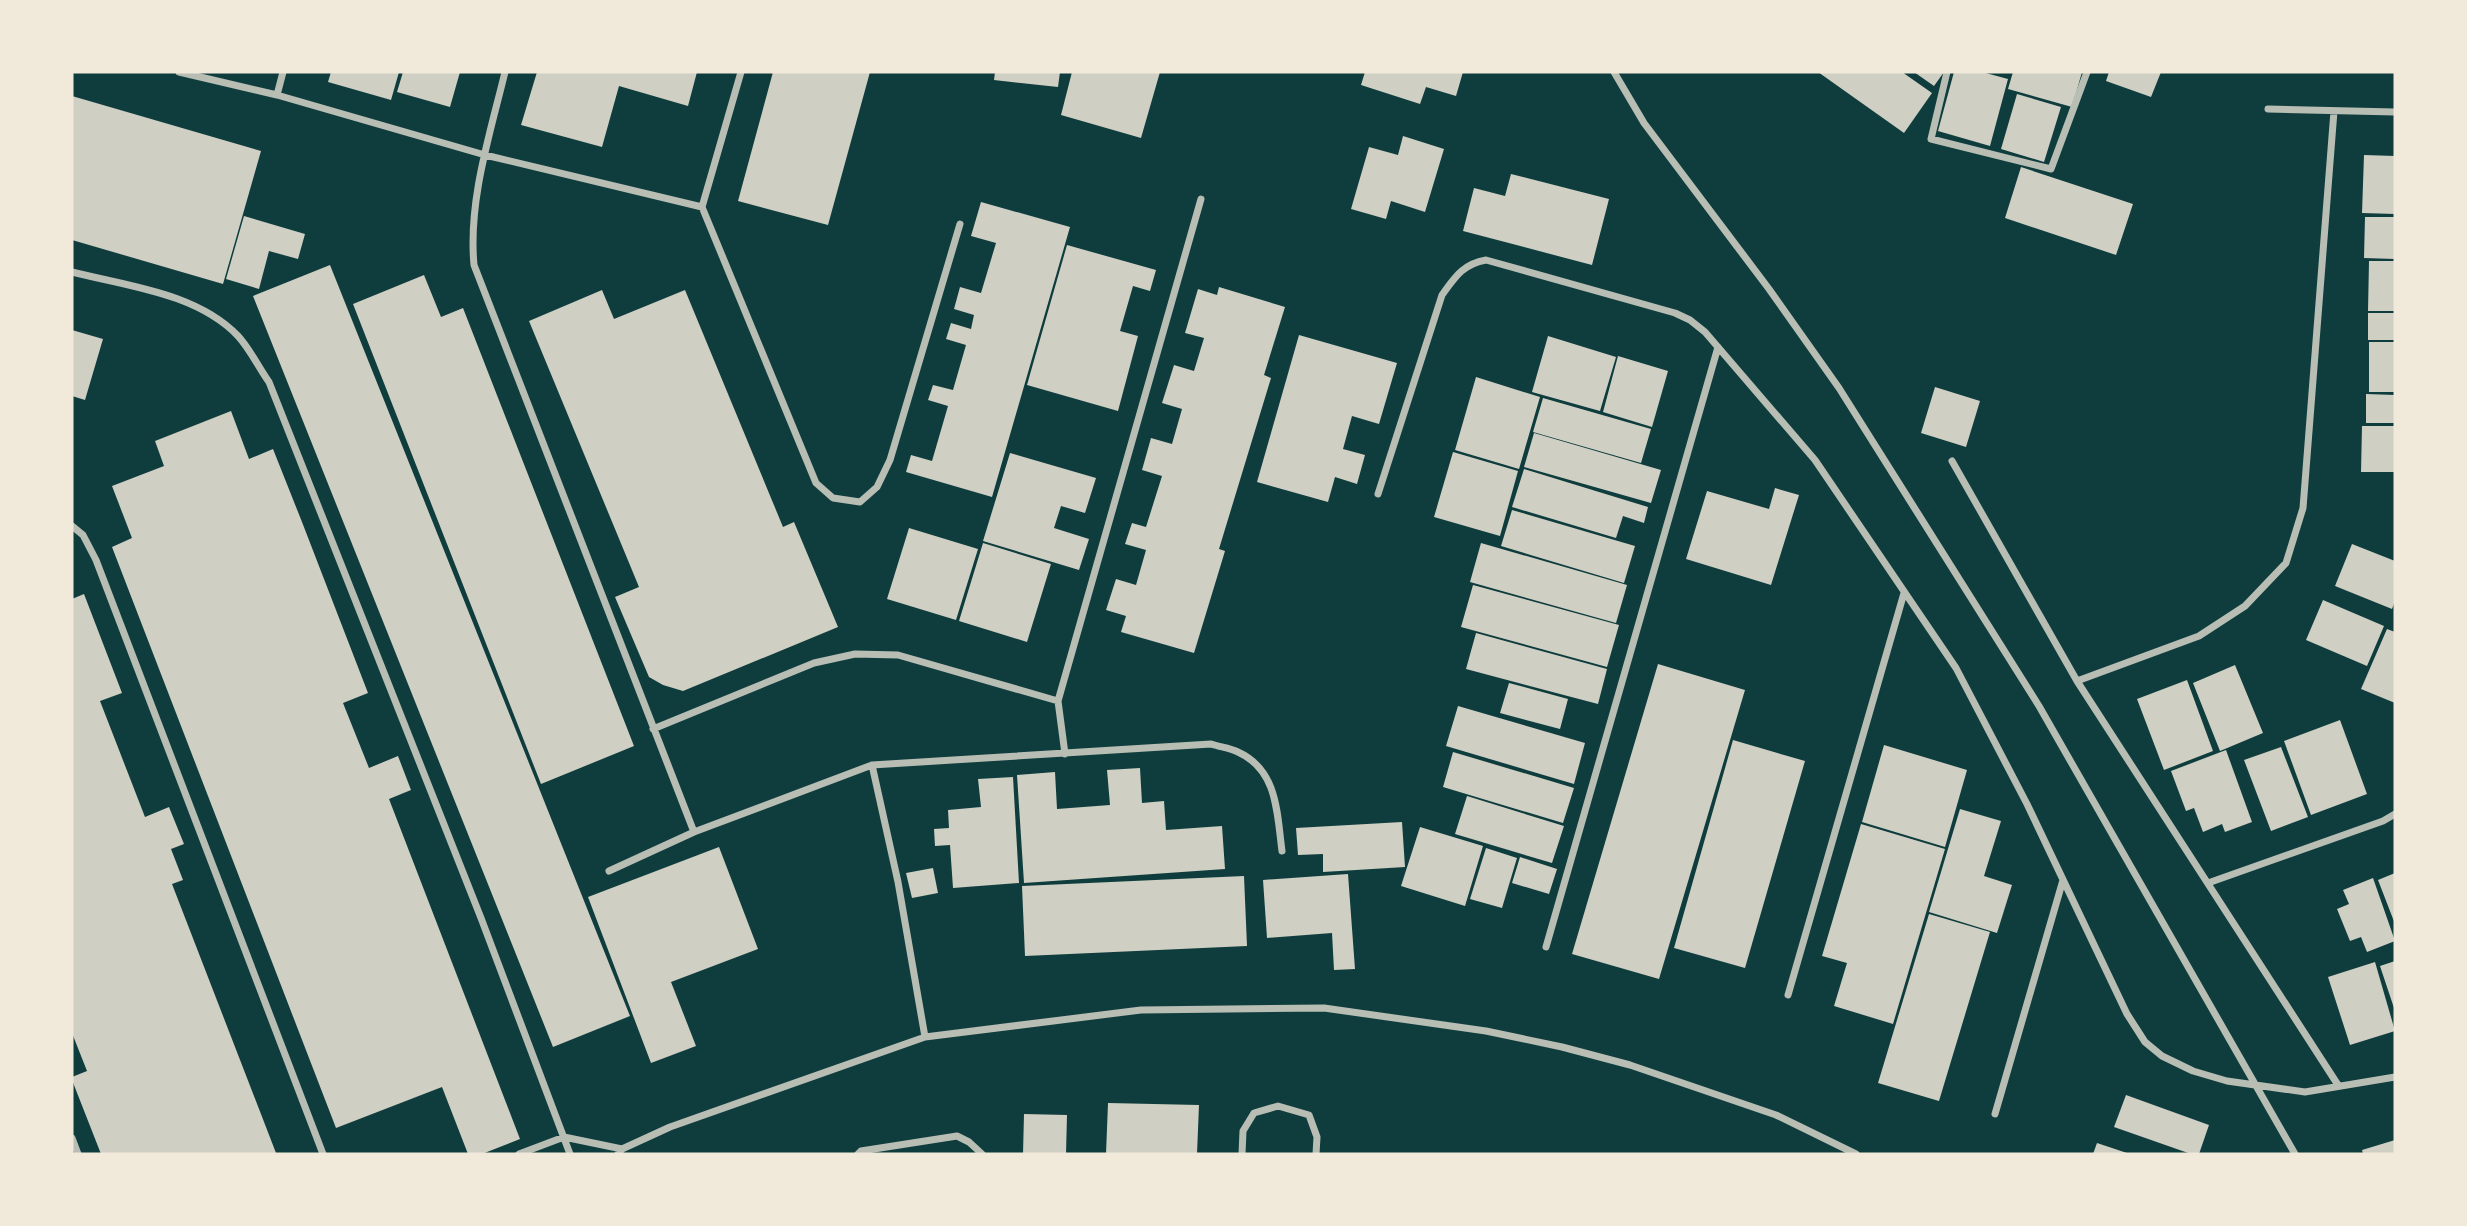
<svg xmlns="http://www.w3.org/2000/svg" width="2467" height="1226" font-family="Helvetica,sans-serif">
<rect width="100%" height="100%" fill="#0f3d3e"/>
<path fill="#cfcfc3" d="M331,72H399L391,100L328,82Z
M403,72H460L450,107L397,92Z
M537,72H697L688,106L619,86L602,147L521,125Z
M773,72H870L828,225L738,201Z
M995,72H1060L1058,87L994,80Z
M1072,72H1160L1141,138L1061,115Z
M1365,72H1463L1456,96L1426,87L1420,104L1361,85Z
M1818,72H1902L1932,93L1904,133Z
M1914,72H1944L1934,86Z
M1954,72H1982L2008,79L1990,146L1938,131Z
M2013,72H2082L2072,107L2008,89Z
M2109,72H2161L2151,97L2106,81Z
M2017,94L2061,107L2044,162L2001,149Z
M72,96L261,151L223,284L72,240Z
M1403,136L1444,149L1425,212L1391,201L1386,219L1351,209L1369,147L1398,155Z
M2364,155L2395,156V214L2362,213Z
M2021,167L2133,204L2116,255L2005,218Z
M1511,174L1609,199L1592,265L1463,231L1474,188L1505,196Z
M981,202L1070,227L992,497L906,472L911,455L932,461L948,406L928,400L933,385L953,390L966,345L946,339L951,323L971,329L974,315L954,309L960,287L981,293L996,243L971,236Z
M244,216L305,234L298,259L269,251L259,289L226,279Z
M2365,217H2395V259L2364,258Z
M1067,245L1156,270L1150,291L1133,286L1120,331L1138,336L1118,411L1027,385Z
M2369,261H2395V311H2368Z
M330,265L630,1016L553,1047L253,296Z
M424,275L441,317L463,308L634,746L541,784L353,304Z
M1219,287L1285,307L1264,375L1271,378L1219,549L1225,551L1194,653L1121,632L1126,616L1106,610L1116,579L1136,585L1146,550L1125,544L1132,523L1146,527L1162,476L1142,470L1151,438L1172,444L1182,409L1162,403L1174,365L1194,371L1204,338L1185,333L1198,289L1217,295Z
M602,290L614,319L685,290L783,527L794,522L838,627L683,691L663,685L649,677L615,597L639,587L529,321Z
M2368,313H2395V340H2368Z
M72,330L103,339L85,400L72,396Z
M1299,335L1397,363L1379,424L1352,416L1343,449L1365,455L1357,484L1335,477L1328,502L1257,482Z
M1548,336L1616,357L1600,411L1532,392Z
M2369,342H2395V392H2369Z
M1618,356L1668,371L1652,427L1603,412Z
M1476,377L1540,397L1519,469L1455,450Z
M1935,387L1980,401L1966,447L1921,433Z
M2366,394L2395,395V423H2366Z
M1543,398L1651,429L1641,463L1533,432Z
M231,411L249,459L273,449L302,522L368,693L343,703L369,768L398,756L411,790L389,799L520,1139L482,1154H468L442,1087L336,1128L112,547L132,538L112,486L164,466L155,441Z
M2362,426H2395V472H2361Z
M1534,433L1661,470L1651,503L1524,467Z
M1453,452L1518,471L1500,536L1434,517Z
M1010,453L1096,478L1085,513L1061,506L1054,528L1089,539L1079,570L983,541Z
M1524,469L1648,507L1644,523L1623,516L1616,538L1512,507Z
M1775,488L1799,495L1771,585L1686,559L1707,491L1769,509Z
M1512,510L1635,546L1624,583L1501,546Z
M909,528L978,549L956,620L887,599Z
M983,543L1051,564L1027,642L959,621Z
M1481,543L1627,585L1616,623L1470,582Z
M2352,544L2395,561V601L2392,609L2335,586Z
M1473,585L1619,625L1607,667L1461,627Z
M84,594L122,693L100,701L145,817L169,807L184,844L171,849L183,880L172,884L276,1153L273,1154H101L72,1080V1077L87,1071L72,1033V599Z
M2323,600L2384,626L2367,666L2306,640Z
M2387,629L2395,632V703L2361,689Z
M1476,633L1607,669L1598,704L1466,669Z
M1658,664L1745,690L1659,979L1572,954Z
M2235,665L2263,733L2220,751L2193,683Z
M2187,680L2213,751L2164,770L2137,699Z
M1509,683L1568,699L1560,729L1500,713Z
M1458,706L1585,743L1574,784L1446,746Z
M2340,720L2367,794L2311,815L2284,741Z
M1733,740L1805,761L1745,968L1674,948Z
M1884,745L1967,770L1945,847L1862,822Z
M2281,747L2308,817L2271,831L2244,760Z
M2226,750L2252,822L2225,832L2222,824L2203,832L2194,808L2186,811L2171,771Z
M1453,752L1574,788L1563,823L1443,787Z
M1140,768L1142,803L1164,801L1166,830L1222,826L1225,869L1024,883L1017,775L1055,772L1057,809L1110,805L1107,770Z
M1013,777L1019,883L953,888L950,845L935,846L934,829L949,828L948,810L981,807L978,779Z
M1467,796L1564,826L1552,863L1455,834Z
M1960,809L2001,821L1984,876L2012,885L1997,933L1929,912Z
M1402,822L1405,867L1323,872V854L1298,855L1296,828Z
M1861,824L1945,849L1893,1024L1834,1006L1847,963L1822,956Z
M1420,827L1483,846L1465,906L1401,886Z
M719,847L758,949L671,982L696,1046L651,1063L588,897Z
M1486,848L1517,858L1502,908L1470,899Z
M1520,857L1557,869L1549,894L1512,883Z
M933,868L938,893L912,898L906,873Z
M2395,873V924L2378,880Z
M1348,874L1355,969L1334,970L1332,933L1267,938L1263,880Z
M1244,876L1247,946L1025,956L1022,886Z
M2373,878L2395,941L2367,952L2361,937L2350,941L2337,909L2349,904L2343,890Z
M1929,914L1990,932L1939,1101L1878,1083Z
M2395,961V1011L2380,966Z
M2375,962L2395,1031L2350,1045L2328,977Z
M2126,1095L2209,1125L2199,1154H2191L2114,1127Z
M1108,1103L1199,1105L1197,1154H1106Z
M1024,1114L1067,1115L1066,1154H1023Z
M2395,1140V1154H2363L2362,1150Z
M2097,1143L2130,1154H2093Z"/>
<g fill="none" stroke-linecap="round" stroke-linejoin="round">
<path stroke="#b8beb3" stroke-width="7" d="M179,72L277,95L485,155L702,207
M505,72C490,134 468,201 474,265L694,832
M741,72L702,207L816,483L833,498L860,502L877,487L890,460L960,224
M1614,72L1644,123L1769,289L1839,388L2039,706L2295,1154
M1947,72L1931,139L2051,169L2087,72
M277,95L283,72
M2268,109L2395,112
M72,272C127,286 197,293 238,336C250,349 259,368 269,382L481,918L570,1154
M1952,461L2077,681L2338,1085
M1378,494L1442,295C1455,277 1463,264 1486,260L1675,313L1690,320L1705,332L1815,460L1956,668L2027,804L2127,1014L2145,1042L2162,1056L2193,1071L2227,1081L2305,1092L2395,1077
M72,526L83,535L96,560L323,1154
M2077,681L2199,636L2245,606L2286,563L2303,508L2334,111
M653,729L814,663L855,654L898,655L1058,701
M1065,754L1058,701L1201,199
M872,765L898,882L925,1037
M609,871L694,832L872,765L1211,744C1220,747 1230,748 1238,752C1278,770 1277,814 1282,851
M2208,883L2383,821L2395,814
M1546,947L1718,347
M1788,995L1904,593
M1995,1114L2063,880
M72,1138L78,1154
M519,1154L564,1137L622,1149
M618,1154L622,1149L670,1127L925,1037L1141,1010L1324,1008L1486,1031L1562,1047L1630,1065L1776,1115L1856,1154
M858,1154L861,1151L957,1136L969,1142L982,1154
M1242,1154L1243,1131L1254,1113L1278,1106L1309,1115L1317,1137L1316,1154"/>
</g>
<rect width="2467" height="1226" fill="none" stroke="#f1e9da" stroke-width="147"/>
</svg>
